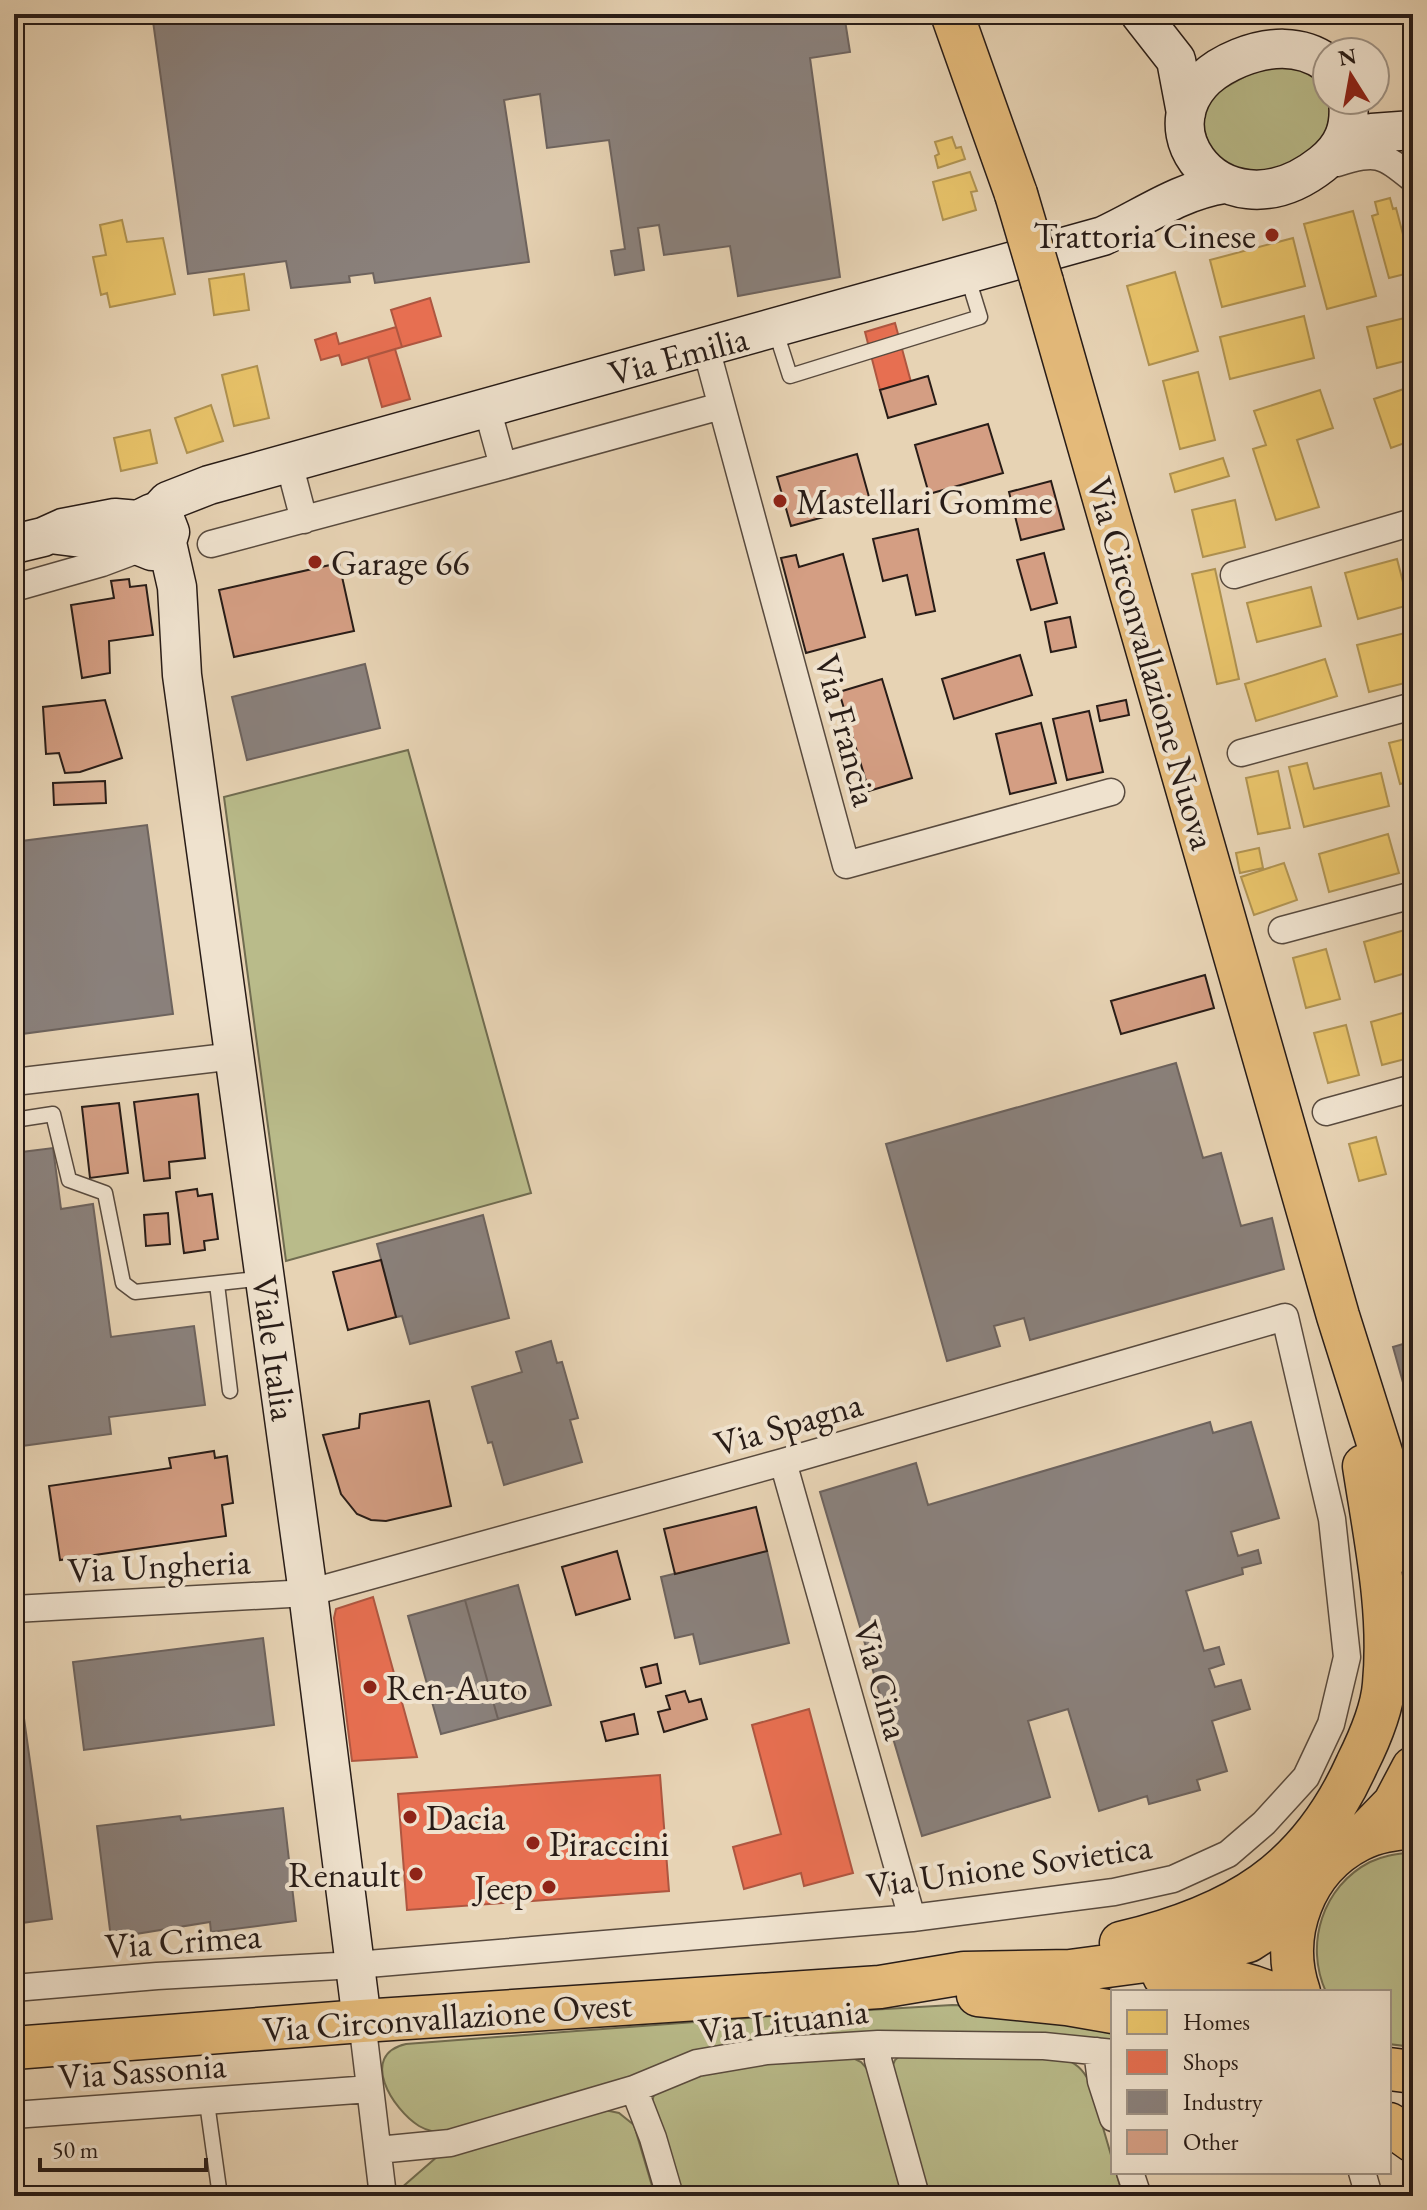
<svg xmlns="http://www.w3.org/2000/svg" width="1427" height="2210" font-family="'EB Garamond',serif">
<rect width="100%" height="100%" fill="#e7d3b4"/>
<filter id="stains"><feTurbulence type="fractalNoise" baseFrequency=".0025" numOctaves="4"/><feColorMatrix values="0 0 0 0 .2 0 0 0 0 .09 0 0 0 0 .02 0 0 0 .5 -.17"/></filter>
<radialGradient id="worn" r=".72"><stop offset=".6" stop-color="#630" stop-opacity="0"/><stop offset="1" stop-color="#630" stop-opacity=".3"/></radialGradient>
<path fill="#b9bb8a" stroke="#706c50" stroke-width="2" d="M1267,64L1317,72L1327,83V100H1335L1321,147L1264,176L1215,163L1199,115L1205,99Z
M408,750L531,1193L286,1261L224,797Z
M1413,1852V2047L1389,2044V1992H1326C1304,1944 1323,1886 1370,1862C1384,1855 1398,1854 1413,1852Z
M952,2005L1026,2006L1113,2015V2043L973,2032L622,2082L450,2133C439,2133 429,2132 419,2126C393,2110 358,2055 406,2044L786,2015Z
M902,2054L1061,2057C1076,2063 1083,2069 1090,2083L1113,2162V2172H1116L1123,2196H925L892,2067L895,2060Z
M849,2056L861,2062L870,2072L904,2196H677L652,2101L656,2089L731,2065Z
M600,2109L619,2113L634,2125L655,2196H392L438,2156Z"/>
<path fill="#e9c46a" stroke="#af9251" stroke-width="2" d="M952,137L956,148L961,147L965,159L938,168L935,156L939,154L935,142Z
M970,172L977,191L971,192L976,210L943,220L933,182Z
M1390,198L1393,209L1396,208L1413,272L1389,278L1372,216L1378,214L1375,202Z
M1353,211L1376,296L1327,309L1304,224Z
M122,220L127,242L163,238L175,294L110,307L107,293L101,295L93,257L106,255L100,225Z
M1293,238L1305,286L1222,307L1210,260Z
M1175,272L1198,351L1149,365L1127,286Z
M244,274L249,310L214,315L209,279Z
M1304,316L1314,358L1230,379L1220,337Z
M1413,316V359L1377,368L1367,327Z
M257,366L269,418L234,426L222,375Z
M1198,372L1215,440L1180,449L1163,381Z
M1413,386V440L1391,448L1374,399Z
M1320,390L1333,428L1297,440L1319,507L1276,520L1253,449L1266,445L1254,411Z
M211,405L223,441L187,453L175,418Z
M150,430L157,463L121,471L114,438Z
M1223,458L1229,476L1175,492L1170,474Z
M1235,500L1245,547L1203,557L1192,510Z
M1397,559L1409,605L1358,619L1345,573Z
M1215,569L1239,679L1217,684L1192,574Z
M1311,587L1321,626L1257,642L1247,603Z
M1413,631V681L1369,692L1357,645Z
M1325,659L1337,696L1256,721L1245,684Z
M1413,737V781L1400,784L1389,743Z
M1307,763L1314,789L1381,773L1389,806L1304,827L1289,767Z
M1278,771L1290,828L1258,834L1246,778Z
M1388,834L1399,873L1329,892L1319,854Z
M1259,848L1263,868L1240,873L1236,853Z
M1284,863L1297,900L1254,915L1241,877Z
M1408,929L1413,948V971L1375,982L1364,942Z
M1326,949L1340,999L1306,1008L1293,958Z
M1413,1010V1057L1382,1065L1371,1022Z
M1346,1025L1359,1075L1328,1083L1314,1033Z
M1376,1137L1386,1174L1359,1181L1349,1144Z"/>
<path fill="#e76f51" stroke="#ae5640" stroke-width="2" d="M430,298L441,336L402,347L391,310Z
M895,323L911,382L880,390L865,332Z
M396,327L402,347L342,365L339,355L321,360L315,340L336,333L339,344Z
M395,349L410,399L382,407L368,357Z
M373,1597L417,1757L352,1761L334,1618L336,1609Z
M809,1709L853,1873L804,1886L801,1873L744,1889L733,1847L781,1834L752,1725Z
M660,1775L669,1891L407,1910L398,1794Z"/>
<path fill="#8a817c" stroke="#6d635e" stroke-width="2" d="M152,14H844L850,52L810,58L840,277L738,296L730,246L664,255L659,225L638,228L644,270L615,275L611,251L625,249L609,140L547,148L540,94L504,100L529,262L375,283L373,273L349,276L350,282L291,288L286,261L188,274Z
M14,171L23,244L14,245Z
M365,664L380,728L247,760L232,697Z
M14,702L24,796L14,797Z
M147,825L173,1014L14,1035V842Z
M1176,1063L1203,1158L1221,1153L1241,1226L1272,1218L1284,1269L1030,1340L1024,1318L994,1326L1000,1346L947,1361L886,1144Z
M53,1148L61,1209L93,1204L111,1337L194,1326L205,1405L109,1417L111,1434L14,1447V1153Z
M483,1215L509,1318L410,1344L402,1316L396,1317L377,1244Z
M551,1341L557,1363L562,1362L578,1418L570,1420L582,1462L504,1485L492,1442L488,1443L472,1387L522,1372L516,1352Z
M1413,1341V1418L1393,1347Z
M1210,1422L1213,1433L1251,1422L1279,1518L1231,1532L1238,1556L1258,1550L1261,1563L1242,1568L1243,1574L1186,1591L1204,1651L1219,1647L1224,1664L1209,1669L1215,1687L1241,1680L1250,1709L1212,1721L1227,1771L1197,1780L1200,1790L1149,1804L1147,1796L1099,1811L1068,1709L1028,1721L1050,1797L922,1836L820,1492L916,1463L928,1505Z
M767,1551L789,1643L700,1664L693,1634L675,1638L661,1577Z
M518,1585L551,1705L498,1719L465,1600Z
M465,1600L498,1719L441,1734L408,1616Z
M263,1638L274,1725L84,1750L73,1662Z
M15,1654L52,1919L14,1924V1654Z
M283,1808L296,1921L211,1932L210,1922L111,1938L97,1826L180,1816L181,1820Z
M94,2188L95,2196H14V2194Z"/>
<path fill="#d49e83" stroke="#281c17" stroke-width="2" d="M928,376L936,404L888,418L880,390Z
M988,424L1003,473L929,494L915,445Z
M857,454L871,504L791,526L777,477Z
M1051,481L1064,529L1021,540L1009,492Z
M918,529L935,611L916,615L907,575L883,581L873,539Z
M1044,553L1057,603L1031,610L1017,560Z
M843,554L865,637L806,653L781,558L796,555L799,567Z
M339,563L354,631L234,657L219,590Z
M129,579L130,587L146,585L153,635L109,641L110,673L82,678L71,605L114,598L111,581Z
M1070,617L1076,647L1051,652L1045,622Z
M1020,655L1032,695L954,719L942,679Z
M882,679L912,778L869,791L839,692Z
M105,700L122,758L80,772L65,773L59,753L46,754L43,707Z
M1126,700L1129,715L1100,721L1097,706Z
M1089,711L1103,772L1067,780L1053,719Z
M1041,723L1056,783L1010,794L996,734Z
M105,781L106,803L54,805L53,783Z
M1205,975L1214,1008L1121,1034L1111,1001Z
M198,1094L205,1158L169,1162L170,1178L144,1181L134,1102Z
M119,1103L128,1173L90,1178L82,1107Z
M197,1189L198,1196L212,1194L218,1239L204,1241L205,1250L184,1253L176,1192Z
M168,1213L170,1244L146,1246L144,1215Z
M381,1260L396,1317L348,1330L333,1272Z
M429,1401L451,1506L386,1521L371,1520L357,1514L341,1494L323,1435L359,1428L360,1414Z
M214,1451L215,1458L227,1456L233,1503L222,1505L226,1536L60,1560L49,1486L171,1468L169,1458Z
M756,1507L767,1551L675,1574L664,1529Z
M617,1551L630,1599L576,1615L562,1567Z
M657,1664L661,1683L646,1687L641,1668Z
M685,1691L689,1702L701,1699L707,1719L664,1732L658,1712L670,1709L666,1696Z
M634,1714L638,1734L606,1741L601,1722Z"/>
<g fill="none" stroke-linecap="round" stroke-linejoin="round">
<defs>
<path id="lane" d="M775,329L790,376L980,317L967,275
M14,1120L53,1114L69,1180L105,1193L123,1283L135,1292L265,1278
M217,1284L230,1391
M207,2103L220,2196"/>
<path id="street" d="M1337,163C1377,151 1381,153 1413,179
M706,348L846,865L1111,792
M289,463L304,520
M503,466L721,406
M211,544L503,466L487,408
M1234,575L1413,522
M14,588L102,563L142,548
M1241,753L1413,706
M1282,930L1413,895
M14,1082L235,1056
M1326,1112L1413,1088
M783,1462L912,1918
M14,1609L308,1593L783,1462L1285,1317L1332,1519L1347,1657L1331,1724L1306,1777L1264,1823L1228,1854L1173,1879L1114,1892L912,1918L356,1965L157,1976L14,1988
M362,2021L383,2196
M878,2044V2060L916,2196
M1097,2051L1101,2081L1113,2118
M634,2089L653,2138L670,2196
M14,2115L370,2089
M378,2150L450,2143L634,2089L697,2063L767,2051L878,2044L1044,2046L1113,2053
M1130,2172L1138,2196
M1362,2172L1369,2196"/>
<path id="secondary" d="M1140,14L1176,60L1186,113
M1327,63C1301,44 1269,46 1239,58C1121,106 1217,247 1322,164C1344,147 1351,127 1348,100
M1331,157L1372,133L1413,130
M156,514L168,501L209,485L1103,236C1144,217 1179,191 1224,184
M167,543L177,587L182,675L308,1593L362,2021
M14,544L43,537L63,528L115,518L138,520L152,513L165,519L170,532L166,545L152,551L137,545L50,534"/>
<path id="primary" d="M952,14L1016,194
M1042,282L1338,1316L1413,1554
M1359,1840L1394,1804L1413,1768
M1121,1943C1234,1916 1308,1873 1357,1764C1369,1740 1382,1711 1384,1684C1391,1611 1375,1538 1364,1466
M1164,1976C1200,1977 1234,1978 1267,1992
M1299,1992C1279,1934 1304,1868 1359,1840C1376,1831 1394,1829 1413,1827
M978,1995L1067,2004L1113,2012
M14,2048L362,2021L880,1987L964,1973L1070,1971L1198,1954L1248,1941L1285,1917L1300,1903
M1389,2069L1413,2072
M1389,2124L1413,2141"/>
</defs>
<use href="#lane" stroke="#584a3e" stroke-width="17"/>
<use href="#street" stroke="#584a3e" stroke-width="29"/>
<use href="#secondary" stroke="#281c17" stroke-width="41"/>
<use href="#primary" stroke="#281c17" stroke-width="45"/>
<use href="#lane" stroke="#efe2ce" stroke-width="14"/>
<use href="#street" stroke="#efe2ce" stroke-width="26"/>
<use href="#secondary" stroke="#efe2ce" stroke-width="38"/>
<use href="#primary" stroke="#e4ba7a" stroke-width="42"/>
<defs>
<path id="primary-bridge" d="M1016,194L1042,282"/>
</defs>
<use href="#primary-bridge" stroke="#281c17" stroke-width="45" stroke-linecap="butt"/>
<use href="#primary-bridge" stroke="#e4ba7a" stroke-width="42"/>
</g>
<g fill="#8f2418" stroke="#efe2ce" stroke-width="3">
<circle cx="1272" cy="235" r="8"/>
<circle cx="780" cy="501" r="8"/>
<circle cx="315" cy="562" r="8"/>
<circle cx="370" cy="1687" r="8"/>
<circle cx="410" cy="1817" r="8"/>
<circle cx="533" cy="1843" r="8"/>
<circle cx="416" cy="1874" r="8"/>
<circle cx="549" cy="1887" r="8"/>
</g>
<g text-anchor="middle" stroke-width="8" stroke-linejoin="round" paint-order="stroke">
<g font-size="36" fill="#281c17" stroke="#efe2ce" text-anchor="start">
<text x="1256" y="248" text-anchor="end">Trattoria Cinese</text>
<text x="796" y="514">Mastellari Gomme</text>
<text x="331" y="575">Garage 66</text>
<text x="386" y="1700">Ren-Auto</text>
<text x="426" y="1830">Dacia</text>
<text x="549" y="1856">Piraccini</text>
<text x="400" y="1887" text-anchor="end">Renault</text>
<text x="533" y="1900" text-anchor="end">Jeep</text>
</g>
<g font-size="36" fill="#281c17" stroke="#efe2ce">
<text transform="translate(678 355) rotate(-15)" y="13">Via Emilia</text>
<text transform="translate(1152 663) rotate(74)" y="13">Via Circonvallazione Nuova</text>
<text transform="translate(847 730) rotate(75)" y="13">Via Francia</text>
<text transform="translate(275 1348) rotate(82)" y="13">Viale Italia</text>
<text transform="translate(788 1423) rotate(-16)" y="13">Via Spagna</text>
<text transform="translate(159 1565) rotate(-3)" y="13">Via Ungheria</text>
<text transform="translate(882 1680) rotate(74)" y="13">Via Cina</text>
<text transform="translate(1009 1865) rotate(-8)" y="13">Via Unione Sovietica</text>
<text transform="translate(183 1940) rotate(-4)" y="13">Via Crimea</text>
<text transform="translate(447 2016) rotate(-4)" y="13">Via Circonvallazione Ovest</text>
<text transform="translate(783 2020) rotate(-7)" y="13">Via Lituania</text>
<text transform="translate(142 2070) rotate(-4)" y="13">Via Sassonia</text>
</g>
</g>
<rect width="1427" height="2210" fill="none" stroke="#e7d3b4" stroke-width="48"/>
<rect x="16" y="16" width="1395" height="2178" fill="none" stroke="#281c17" stroke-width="4"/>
<rect x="24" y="24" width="1379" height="2162" fill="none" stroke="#281c17" stroke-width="2"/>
<rect x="1111" y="1990" width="280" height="184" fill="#efe2ce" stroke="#9f9385" stroke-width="2"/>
<rect x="1127" y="2010" width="40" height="24" fill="#e9c46a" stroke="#9f9385" stroke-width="2"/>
<text x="1183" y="2030" font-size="24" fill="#281c17">Homes</text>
<rect x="1127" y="2050" width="40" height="24" fill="#e76f51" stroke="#9f9385" stroke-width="2"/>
<text x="1183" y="2070" font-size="24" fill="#281c17">Shops</text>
<rect x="1127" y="2090" width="40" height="24" fill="#8a817c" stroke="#9f9385" stroke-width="2"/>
<text x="1183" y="2110" font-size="24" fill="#281c17">Industry</text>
<rect x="1127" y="2130" width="40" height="24" fill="#d49e83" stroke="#9f9385" stroke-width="2"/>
<text x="1183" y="2150" font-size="24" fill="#281c17">Other</text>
<g transform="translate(1351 76) rotate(349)"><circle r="38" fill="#efe2ce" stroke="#9f9385" stroke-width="2"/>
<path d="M0-6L14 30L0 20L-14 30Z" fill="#8f2418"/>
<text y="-12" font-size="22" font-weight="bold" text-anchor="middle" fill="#281c17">N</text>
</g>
<path d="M40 2158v12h166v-12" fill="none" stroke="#281c17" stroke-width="4"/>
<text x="52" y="2158" font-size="24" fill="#281c17" stroke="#efe2ce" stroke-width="6" paint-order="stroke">50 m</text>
<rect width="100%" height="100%" filter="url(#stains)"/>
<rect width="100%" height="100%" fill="url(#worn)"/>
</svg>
